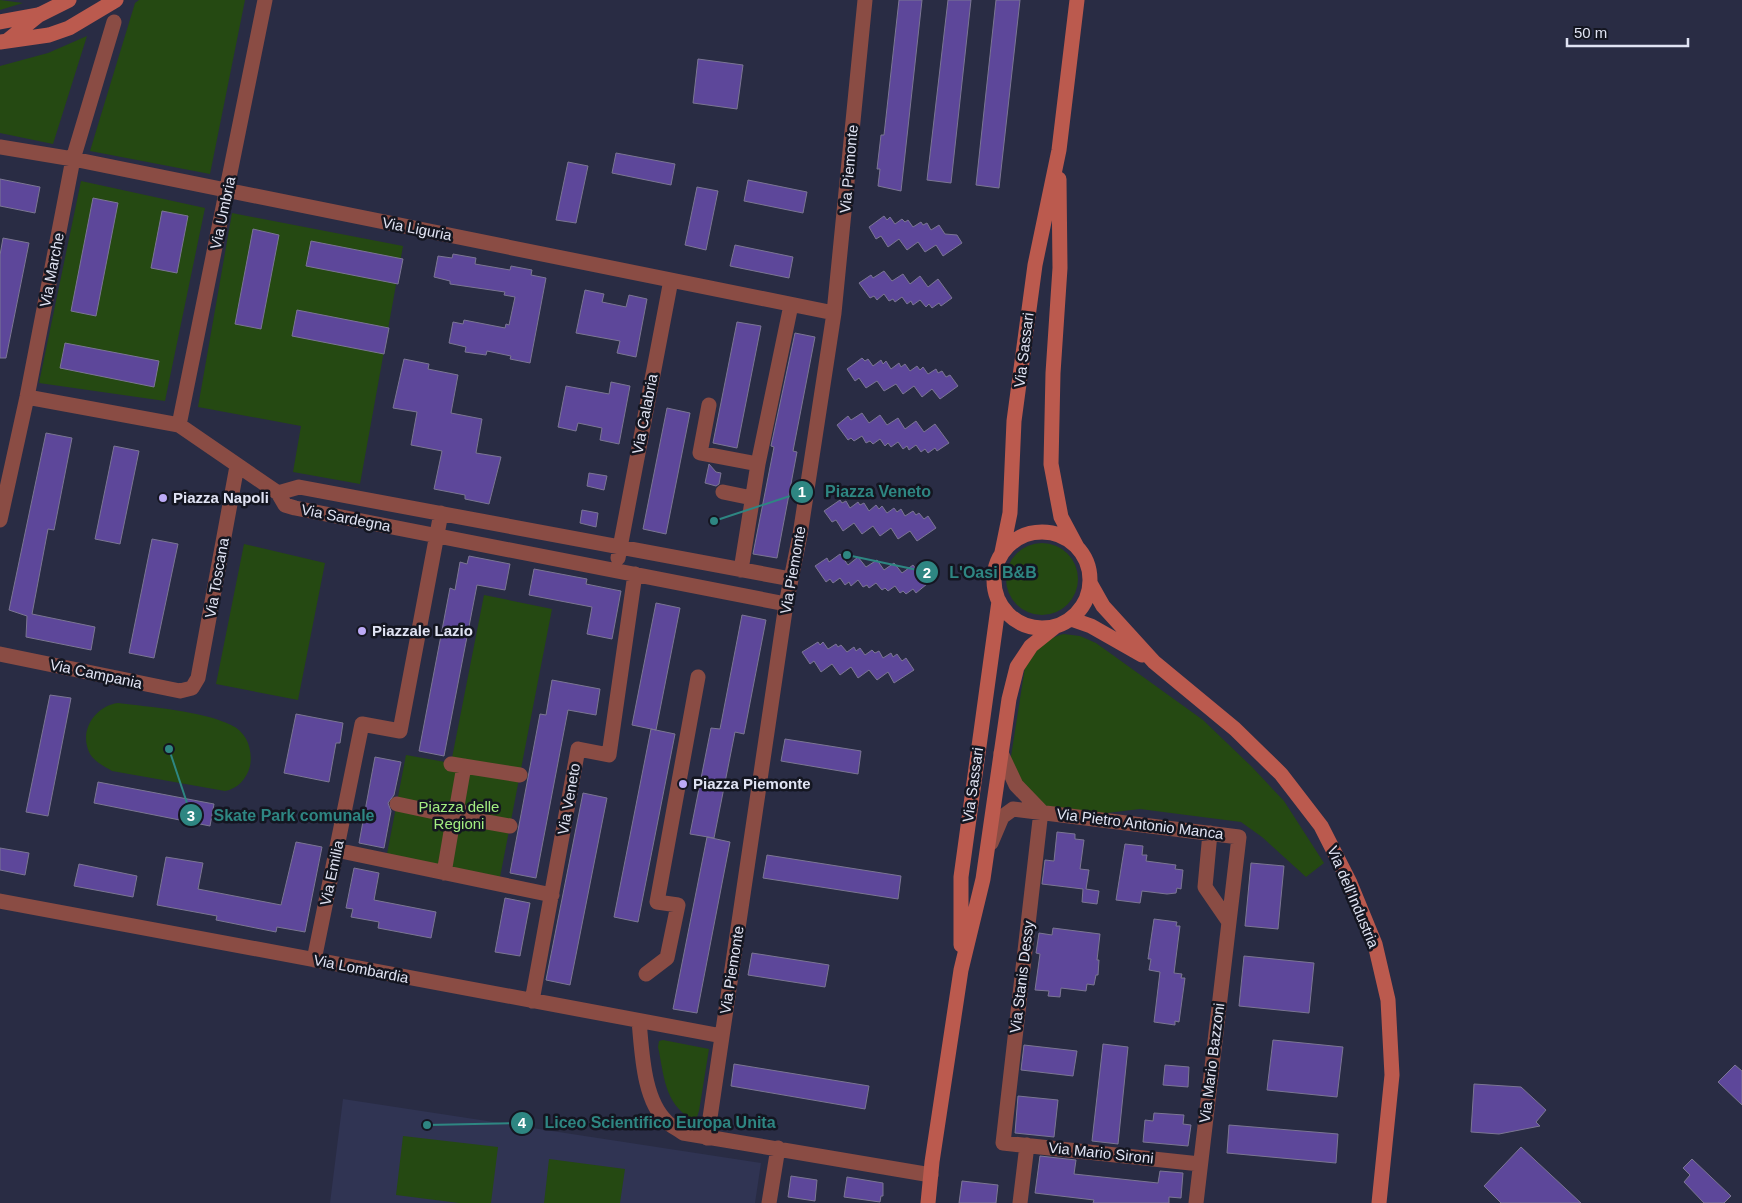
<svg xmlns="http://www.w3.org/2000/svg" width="1742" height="1203" font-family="Helvetica,sans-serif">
<rect width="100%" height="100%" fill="#292c44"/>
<path fill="#303453" d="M343,1099L761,1163L755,1203H330Z"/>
<path fill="#254912" d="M0,0L23,3L0,10Z
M139,0H245L210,174L90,151L135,3Z
M87,36L53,144L0,133V66L48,53Z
M81,181L205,208L165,401L39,383Z
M232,213L403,246L360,484L293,472L301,426L198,407Z
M1006 579a36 36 0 1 1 72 0a36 36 0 1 1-72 0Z
M244,544L325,563L298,700L216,684Z
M484,595L552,609L500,877L387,854L406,755L451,763Z
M1064,634L1080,636L1096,643L1203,720L1252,767L1284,801L1324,863L1306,877L1262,837L1241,822L1140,809L1082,816L1041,811L1009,769L1025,667C1035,651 1045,638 1064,634Z
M118,703C149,707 203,711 231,725C247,732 253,750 250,766C247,779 237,789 225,791L112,771C104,766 95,762 90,754C78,731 95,706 118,703Z
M663,1040L709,1049L699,1111L697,1117L692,1119C664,1104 664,1074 658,1047L659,1041Z
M403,1136L498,1147L491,1203H459L396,1195Z
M549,1159L625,1169L620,1203H544Z"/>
<path fill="#5d479a" stroke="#7b7693" d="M899,0H922L901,191L878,186L880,169H877L881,135H884Z
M948,0H971L951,183L927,180Z
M996,0H1020L999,188L976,185Z
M698,59L743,65L737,109L693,103Z
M616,153L675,164L671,185L612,173Z
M568,162L588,166L576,223L556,220Z
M0,179L40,187L35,213L0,206Z
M748,180L807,192L803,213L744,201Z
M697,187L718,191L706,250L685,245Z
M93,198L118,203L96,316L71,311Z
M162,211L188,216L177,273L151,268Z
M884,216L887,220L890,217L895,224L902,219L905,222L908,220L913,227L921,222L923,225L927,223L931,230L939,225L945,234L957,235L962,243L943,256L936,245L925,252L918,242L907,250L899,239L888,247L881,236L876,239L869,227Z
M253,229L279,235L261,329L235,324Z
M3,238L29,243L6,358H0V255Z
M311,241L403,259L398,284L306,266Z
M735,245L793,257L789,278L730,266Z
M453,254L476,258L475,264L510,270L511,266L532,270L531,275L546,278L530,363L510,359L511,356L487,351L486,355L465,352L466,347L449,343L453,322L463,324L464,320L505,328L506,324L509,325L515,297L504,295L505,292L450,284V281L434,277L438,256L452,258Z
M884,271L892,281L903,274L910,284L920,276L928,287L938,279L952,298L941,306L939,303L932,308L929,304L926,307L920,300L913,305L911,301L907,304L902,297L895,302L893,299L889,301L884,294L877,300L874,296L870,298L859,283L871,275L873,278Z
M585,290L604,294L602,302L626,307L629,295L647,299L636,357L617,353L620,341L576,333Z
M297,310L389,328L384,354L292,336Z
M737,322L761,326L737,448L713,443Z
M795,333L815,337L793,451L797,452L777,558L753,554L774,447L771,446Z
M65,343L159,361L154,387L60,368Z
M862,358L865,361L868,359L873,366L881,360L883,364L886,361L891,369L899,363L901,367L905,364L910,371L917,366L920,370L923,367L928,374L936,369L938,373L942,371L946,377L950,375L958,386L940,399L932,389L922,397L914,386L903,394L896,384L884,391L877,381L866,388L859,378L855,381L847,369Z
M404,359L429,364L428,369L458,375L451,413L482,419L476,453L501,457L489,504L465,499V495L434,489L442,451L411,445L417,412L393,408Z
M611,382L630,386L619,444L600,440L602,428L578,423L576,431L558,427L566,386L609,394Z
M667,408L690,413L666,534L643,529Z
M862,413L869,423L880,415L887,425L898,418L905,429L916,421L924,432L935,424L949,443L937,451L935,448L928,453L925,449L921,452L916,445L909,450L907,446L903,449L898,442L891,447L888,443L885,446L880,439L873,444L870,441L866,443L862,436L854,441L851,438L848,440L837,425L848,416L851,420Z
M46,433L72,438L54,530L48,529L32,614L95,627L91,650L26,637L27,616L9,610Z
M114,446L139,451L120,544L95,539Z
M709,464L716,472L721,473L719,484L716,486L705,483Z
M589,473L607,476L604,490L587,486Z
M840,500L842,503L846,501L850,508L858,502L860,505L864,503L869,511L876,505L879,509L882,506L887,513L894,508L897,512L901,509L905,516L913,511L916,515L919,513L924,519L928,516L936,528L917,541L910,531L898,539L891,528L880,536L873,526L862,534L854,523L843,531L836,520L832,522L824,511Z
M582,510L598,513L596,527L580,523Z
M152,539L178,544L154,658L129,653Z
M840,554L848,565L858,557L866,567L877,560L884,570L894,563L902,573L913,565L927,584L916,593L913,589L906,594L903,591L900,593L895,586L888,591L885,588L882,590L876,583L869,588L867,585L863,587L858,580L851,586L849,582L845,585L840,578L833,583L830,579L826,582L815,566L827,558L829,562Z
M469,556L510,564L505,590L477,585L444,756L419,751L450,588L455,590L460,562L467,564Z
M534,569L587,579L586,584L621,591L612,639L587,634L592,607L529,595Z
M656,603L680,608L656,730L632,725Z
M742,615L766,620L744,734L735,732L714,838L690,834L711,728L720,729Z
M818,642L820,645L823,642L828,649L836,644L838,647L841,645L847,652L854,647L856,651L860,648L865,655L872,650L875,653L879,651L883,658L891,653L893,657L897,654L902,661L906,658L914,670L894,683L888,672L877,680L869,670L858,678L851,667L840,675L832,664L821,672L814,661L810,664L802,652Z
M552,680L600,689L596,715L568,710L536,878L510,873L540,714L546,715Z
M50,695L71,698L48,816L26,812Z
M296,714L343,723L340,743H336L329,782L284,773Z
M651,729L675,734L638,922L614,917Z
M785,739L861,751L858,774L781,761Z
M375,757L401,762L394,795L388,803L391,811L384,848L359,843Z
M98,782L214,804L210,826L94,803Z
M583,793L607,798L570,985L546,980Z
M1057,832L1075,834V839L1084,840L1080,869L1089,870L1086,889L1099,891L1097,904L1082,902L1083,889L1042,884L1045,860L1054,861Z
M707,837L730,842L697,1013L673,1009Z
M296,842L322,847L305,932L277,927L276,932L216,920L217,916L157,905L166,857L203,863L198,889L281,905Z
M1125,844L1143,846L1142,855H1147L1146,861L1176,865L1175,869L1183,870L1181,889L1177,888L1176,893L1167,894L1142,891L1140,903L1116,900Z
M0,848L29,853L25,875L0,870Z
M767,855L901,876L898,899L763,878Z
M1251,863L1284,866L1278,929L1245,926Z
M79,864L137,876L133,897L74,886Z
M354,868L379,873L374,900L436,912L431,938L378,928L379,922L351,917L353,909L346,908Z
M505,898L530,903L520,956L495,952Z
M1154,919L1177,922L1176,926H1180L1174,973L1182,974L1181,978H1185L1179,1022L1175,1021V1025L1154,1022L1160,972L1149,970L1151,959H1148Z
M1053,928L1100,934L1097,960H1099L1098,975H1096L1094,985L1087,984L1086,991L1061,988L1060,997L1048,996L1049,991L1035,990L1040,954L1036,953L1039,933L1052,935Z
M752,953L829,965L825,987L748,975Z
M1244,956L1314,963L1309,1013L1239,1006Z
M1273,1040L1343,1047L1337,1097L1267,1090Z
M1103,1044L1128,1047L1118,1144L1092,1141Z
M1024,1045L1077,1051L1073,1076L1021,1070Z
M734,1064L869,1086L865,1109L731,1086Z
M1165,1065L1189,1067L1188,1087L1163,1085Z
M1735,1065L1742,1071V1105L1718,1082Z
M1474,1084L1521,1087L1546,1110L1536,1122L1540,1126L1499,1134L1471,1132Z
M1018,1096L1058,1100L1054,1137L1015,1133Z
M1154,1113L1184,1115L1183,1124L1191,1125L1188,1146L1143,1142L1145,1120L1153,1121Z
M1229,1125L1338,1134L1336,1163L1227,1153Z
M1521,1147L1581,1203H1501L1484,1186Z
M1040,1156L1076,1160L1074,1174L1158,1183L1160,1171L1183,1173L1181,1198L1169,1197V1203H1093L1094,1200L1035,1193Z
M1692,1159L1731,1196L1724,1203H1704L1684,1182L1690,1175L1683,1168Z
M791,1176L817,1180L815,1201L788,1197Z
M847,1177L883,1183V1196H881L880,1202L844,1197Z
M962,1181L998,1185L996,1203H959Z"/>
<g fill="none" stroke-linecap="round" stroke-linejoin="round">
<path stroke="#8a4c44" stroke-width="15" d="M0,147L73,159L834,313
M27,397L179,425L278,493L285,505L295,508L786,604
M709,405L700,453L758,464
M179,425L265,0
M723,492L752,498
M278,493L299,487L791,579
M0,520L27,397L73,159L114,22
M618,558L671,280
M741,570L758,464L791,305
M0,654L180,691L192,688L198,678L237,466
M1001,753L1016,785L1041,811
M451,764L520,775
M397,804L444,814
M457,806L464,766
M1041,811L1003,1143L1200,1164
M465,818L452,826L444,814L457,806L465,818L510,826
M1210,833L1205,887L1229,922
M991,843L1002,817L1013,809L1239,837L1196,1203
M336,850L552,895
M444,873L452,826
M0,901L722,1036
M314,960L362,724L400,731L441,513
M646,974L667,958L678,905L657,902L698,677
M532,1001L578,749L609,755L635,574
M639,1021C642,1051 643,1100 667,1122C671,1126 678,1129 683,1133L931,1175
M707,1138L786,604L800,535L834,313L865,0
M769,1203L778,1148
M1020,1203L1027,1145"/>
<path stroke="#bb5a4e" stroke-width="15" d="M0,22L37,15
M8,40L39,15L69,0
M0,42L49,35L69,28L116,0
M1059,179L1060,268L1053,373L1051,464L1061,517L1077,547
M994 580a48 48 0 1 1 96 0a48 48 0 1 1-96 0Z
M1002,552L1010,513L1014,421L1035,265L1059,150L1077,0
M1090,583L1103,606L1154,662L1235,729L1281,774L1321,826L1350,883L1375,944L1388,1000L1392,1075L1379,1203
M1071,619L1091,626L1142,655
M961,945V877L999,601
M928,1203L932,1162L961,970L983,879L1009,699L1017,667L1031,646L1056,626"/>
</g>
<g fill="#bcaaf6" stroke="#141621" stroke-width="2">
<circle cx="163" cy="498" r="5"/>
<circle cx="362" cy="631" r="5"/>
<circle cx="683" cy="784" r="5"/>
</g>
<g text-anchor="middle" stroke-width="5" stroke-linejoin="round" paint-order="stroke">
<g font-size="15" fill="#e0e3f3" stroke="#141621">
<text transform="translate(849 169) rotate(-85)" y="5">Via Piemonte</text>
<text transform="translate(223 213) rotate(-78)" y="5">Via Umbria</text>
<text transform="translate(417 229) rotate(11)" y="5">Via Liguria</text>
<text transform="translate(52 270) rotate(-79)" y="5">Via Marche</text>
<text transform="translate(1024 350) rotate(-83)" y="5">Via Sassari</text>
<text transform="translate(645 414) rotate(-79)" y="5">Via Calabria</text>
<text transform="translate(346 518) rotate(11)" y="5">Via Sardegna</text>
<text transform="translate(793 570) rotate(-80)" y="5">Via Piemonte</text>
<text transform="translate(217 578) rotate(-80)" y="5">Via Toscana</text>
<text transform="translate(96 674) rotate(12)" y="5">Via Campania</text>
<text transform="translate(973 785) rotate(-82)" y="5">Via Sassari</text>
<text transform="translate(569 799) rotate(-80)" y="5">Via Veneto</text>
<text transform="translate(1140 824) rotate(7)" y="5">Via Pietro Antonio Manca</text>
<text transform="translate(332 873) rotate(-78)" y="5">Via Emilia</text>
<text transform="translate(1353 897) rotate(67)" y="5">Via dell'Industria</text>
<text transform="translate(361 969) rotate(11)" y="5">Via Lombardia</text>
<text transform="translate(732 970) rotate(-81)" y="5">Via Piemonte</text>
<text transform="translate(1022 977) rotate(-83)" y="5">Via Stanis Dessy</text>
<text transform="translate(1212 1063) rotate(-83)" y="5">Via Mario Bazzoni</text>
<text transform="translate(1101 1153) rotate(6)" y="5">Via Mario Sironi</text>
</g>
<g font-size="15" font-weight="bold" fill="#e0e3f3" stroke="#141621" text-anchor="start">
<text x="173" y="503">Piazza Napoli</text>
<text x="372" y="636">Piazzale Lazio</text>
<text x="693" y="789">Piazza Piemonte</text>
</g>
<g font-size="15" fill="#a3ed81" stroke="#141621">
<text x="459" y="812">Piazza delle<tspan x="459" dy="17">Regioni</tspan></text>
</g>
</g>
<path fill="none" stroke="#2e8682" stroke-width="2" d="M714 521L802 492M847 555L927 572M169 749L191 815M427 1125L522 1123"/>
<g fill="#2e8682" stroke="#141621" stroke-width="2">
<circle cx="714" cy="521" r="5"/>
<circle cx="847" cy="555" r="5"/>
<circle cx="169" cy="749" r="5"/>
<circle cx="427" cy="1125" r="5"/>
<circle cx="802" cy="492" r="12"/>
<circle cx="927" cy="572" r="12"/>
<circle cx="191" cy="815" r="12"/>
<circle cx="522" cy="1123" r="12"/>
</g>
<g font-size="15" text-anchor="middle" font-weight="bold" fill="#fff">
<text x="802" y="497">1</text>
<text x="927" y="578">2</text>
<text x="191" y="821">3</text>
<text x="522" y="1128">4</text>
</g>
<g font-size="16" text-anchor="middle" font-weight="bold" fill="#2e8682" stroke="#141621" stroke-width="5" stroke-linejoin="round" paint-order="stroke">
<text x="878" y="497">Piazza Veneto</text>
<text x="993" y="578">L'Oasi B&amp;B</text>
<text x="294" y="821">Skate Park comunale</text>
<text x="660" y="1128">Liceo Scientifico Europa Unita</text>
</g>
<path d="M1567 38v8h121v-8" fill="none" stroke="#e0e3f3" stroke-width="2.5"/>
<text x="1574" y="38" font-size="15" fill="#e0e3f3" stroke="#141621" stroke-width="4" paint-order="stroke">50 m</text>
</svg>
